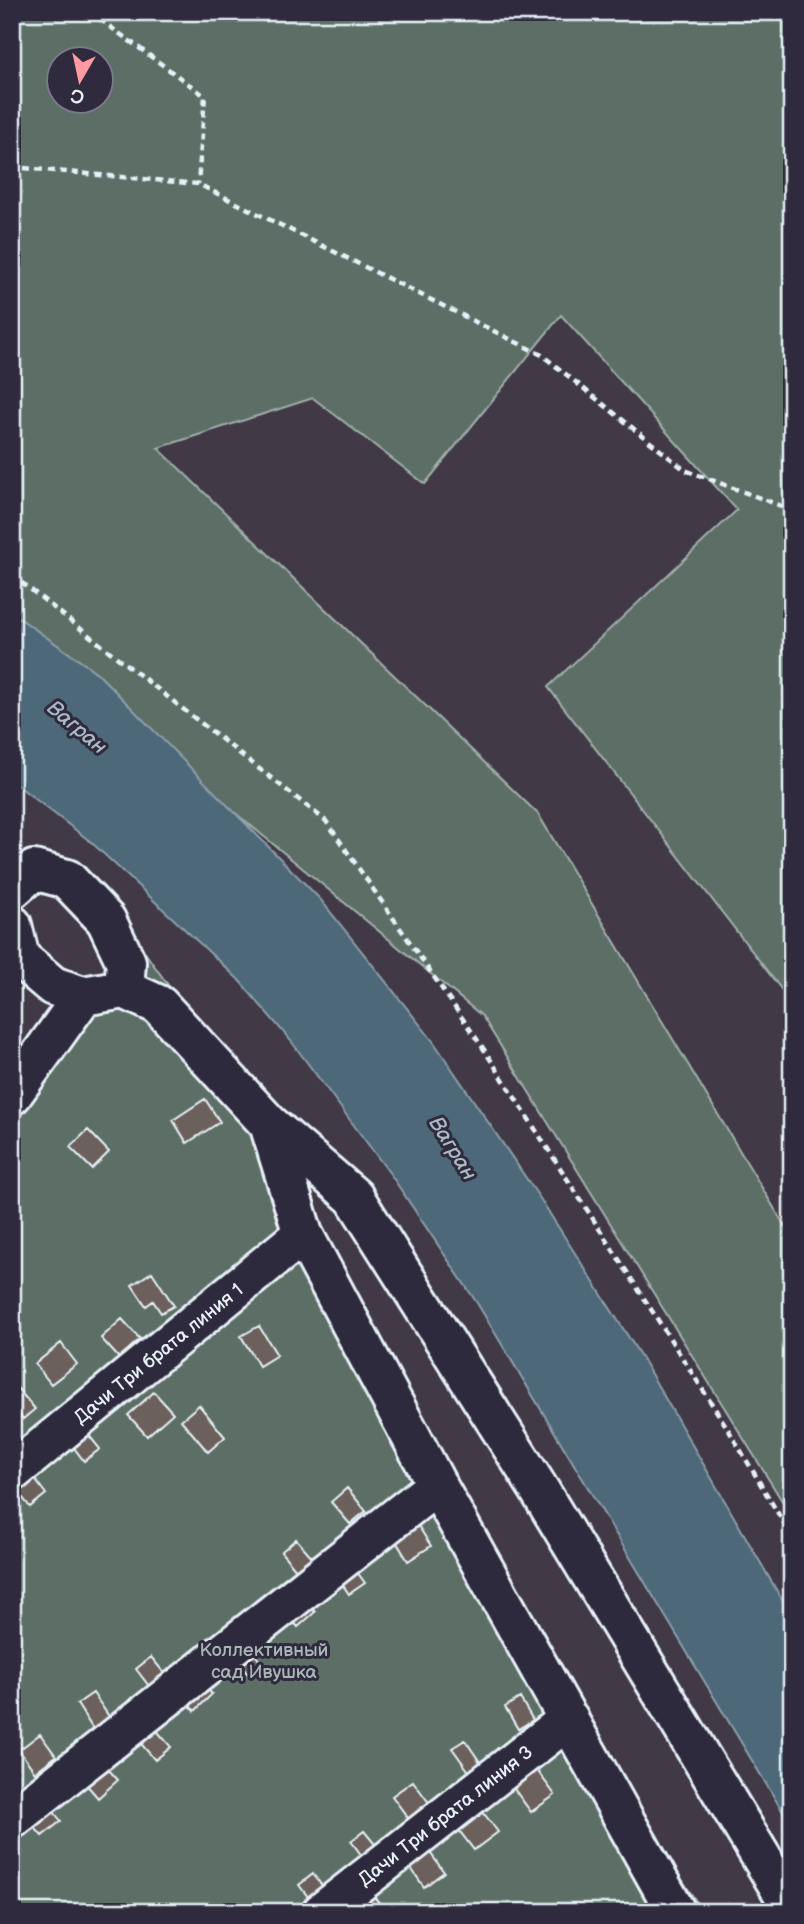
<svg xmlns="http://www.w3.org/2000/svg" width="804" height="1924" font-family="'Balsamiq Sans',sans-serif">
<rect width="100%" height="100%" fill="#413a46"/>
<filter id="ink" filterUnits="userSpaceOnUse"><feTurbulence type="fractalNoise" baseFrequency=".0143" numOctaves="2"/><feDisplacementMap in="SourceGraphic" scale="14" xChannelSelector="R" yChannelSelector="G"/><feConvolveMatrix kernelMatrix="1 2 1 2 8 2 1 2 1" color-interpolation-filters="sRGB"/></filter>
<g filter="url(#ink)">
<path fill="#5c6e65" stroke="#a2b0ae" stroke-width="2" fill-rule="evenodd" d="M12,12H792V1003L548,687L737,510L561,315L425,484L313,398L158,448L538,814L792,1238V1517L482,1016L228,807L97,673L12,613ZM60,60H102V102H60Z
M136,940L220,1058L576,1715L703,1912H12V1100Z"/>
<path fill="#4e6778" stroke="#8c9eab" stroke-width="2" d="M12,613L97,673L320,899L433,1041L541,1200L640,1355L792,1617V1827L477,1303L391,1175L291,1041L238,979L91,842L12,781Z"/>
<path fill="#6c605b" stroke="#e8f1f8" stroke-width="2" d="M205,1099L220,1122L187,1143L173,1120Z
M88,1130L109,1152L92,1169L70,1147Z
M152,1272L174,1306L161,1313L153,1301L146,1306L132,1285Z
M122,1319L140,1339L119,1358L101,1338Z
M259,1326L277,1355L259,1366L241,1336Z
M61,1343L77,1364L51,1384L35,1364Z
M17,1388L35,1409L23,1419L12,1407V1391Z
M154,1392L173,1413L147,1436L128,1415Z
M199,1405L225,1437L208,1452L181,1420Z
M83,1428L100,1449L84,1461L68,1440Z
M27,1469L46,1494L30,1507L12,1484Z
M347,1488L366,1511L350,1524L331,1502Z
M417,1524L431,1546L408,1561L394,1538Z
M296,1539L313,1558L297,1571L281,1552Z
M349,1561L365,1583L349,1594L334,1572Z
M303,1598L315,1612L298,1627L286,1613Z
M244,1641L264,1666L250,1677L230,1651Z
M151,1657L165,1674L149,1686L136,1669Z
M198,1680L212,1694L195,1711L181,1696Z
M93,1693L110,1718L93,1729L77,1704Z
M520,1698L533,1720L518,1729L505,1707Z
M152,1725L171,1747L155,1760L136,1738Z
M40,1734L56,1756L35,1772L19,1750Z
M465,1740L482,1765L470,1773L452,1748Z
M99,1759L118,1780L98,1798L80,1777Z
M533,1765L555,1795L531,1812L509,1782Z
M413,1781L432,1807L411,1822L392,1796Z
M50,1807L61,1821L42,1836L30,1822Z
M479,1807L498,1832L474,1850L455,1825Z
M364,1831L379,1849L365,1860L351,1841Z
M426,1847L444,1872L424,1887L406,1861Z
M313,1874L326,1891L312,1902L299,1885Z
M370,1892L387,1912H353Z"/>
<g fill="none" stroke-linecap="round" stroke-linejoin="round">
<defs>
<path id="minor" d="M12,889L34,870L67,879L106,920L126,962L124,989
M12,925L20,958L53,986L83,996
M12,1095L83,996L124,989L159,1005L269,1124L303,1234L437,1485L676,1912
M269,1124L354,1197L540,1491L792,1908
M12,1472L303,1234
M12,1819L437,1485
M322,1912L569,1719"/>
</defs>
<use href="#minor" stroke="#e8f1f8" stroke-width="44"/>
<path stroke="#e8f1f8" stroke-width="4.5" stroke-dasharray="7 5" stroke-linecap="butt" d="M90,12L205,96L198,184
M12,167L198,184L542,355L685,470L792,510
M12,575L326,821L483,1048L728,1429L792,1537"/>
<use href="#minor" stroke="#2f2a3d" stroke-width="38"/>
</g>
</g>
<g text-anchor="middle" stroke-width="6" stroke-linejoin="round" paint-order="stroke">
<g font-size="19" fill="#e8f1f8" stroke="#2f2a3d">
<text transform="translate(158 1353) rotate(-39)" y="7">Дачи Три брата линия 1</text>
<text transform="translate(445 1815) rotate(-38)" y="7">Дачи Три брата линия 3</text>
</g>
<g font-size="19" fill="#a9b6b6" stroke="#2f2a3d">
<text x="264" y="1656">Коллективный<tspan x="264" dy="22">сад Ивушка</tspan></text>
</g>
<g font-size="21" font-style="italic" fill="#aabac5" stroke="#2f2a3d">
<text transform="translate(77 727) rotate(40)" y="7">Вагран</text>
<text transform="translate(453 1148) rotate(58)" y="7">Вагран</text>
</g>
</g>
<rect width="804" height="1924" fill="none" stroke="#2f2a3d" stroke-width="42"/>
<rect x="21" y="21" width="762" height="1882" fill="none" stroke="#e8f1f8" stroke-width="2.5" filter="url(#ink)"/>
<g transform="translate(80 80) rotate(189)"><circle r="33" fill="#2f2a3d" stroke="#797a88" stroke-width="2"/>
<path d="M0-5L12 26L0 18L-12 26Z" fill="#ff9aa2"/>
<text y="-10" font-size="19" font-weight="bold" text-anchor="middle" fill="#e8f1f8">С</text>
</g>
</svg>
